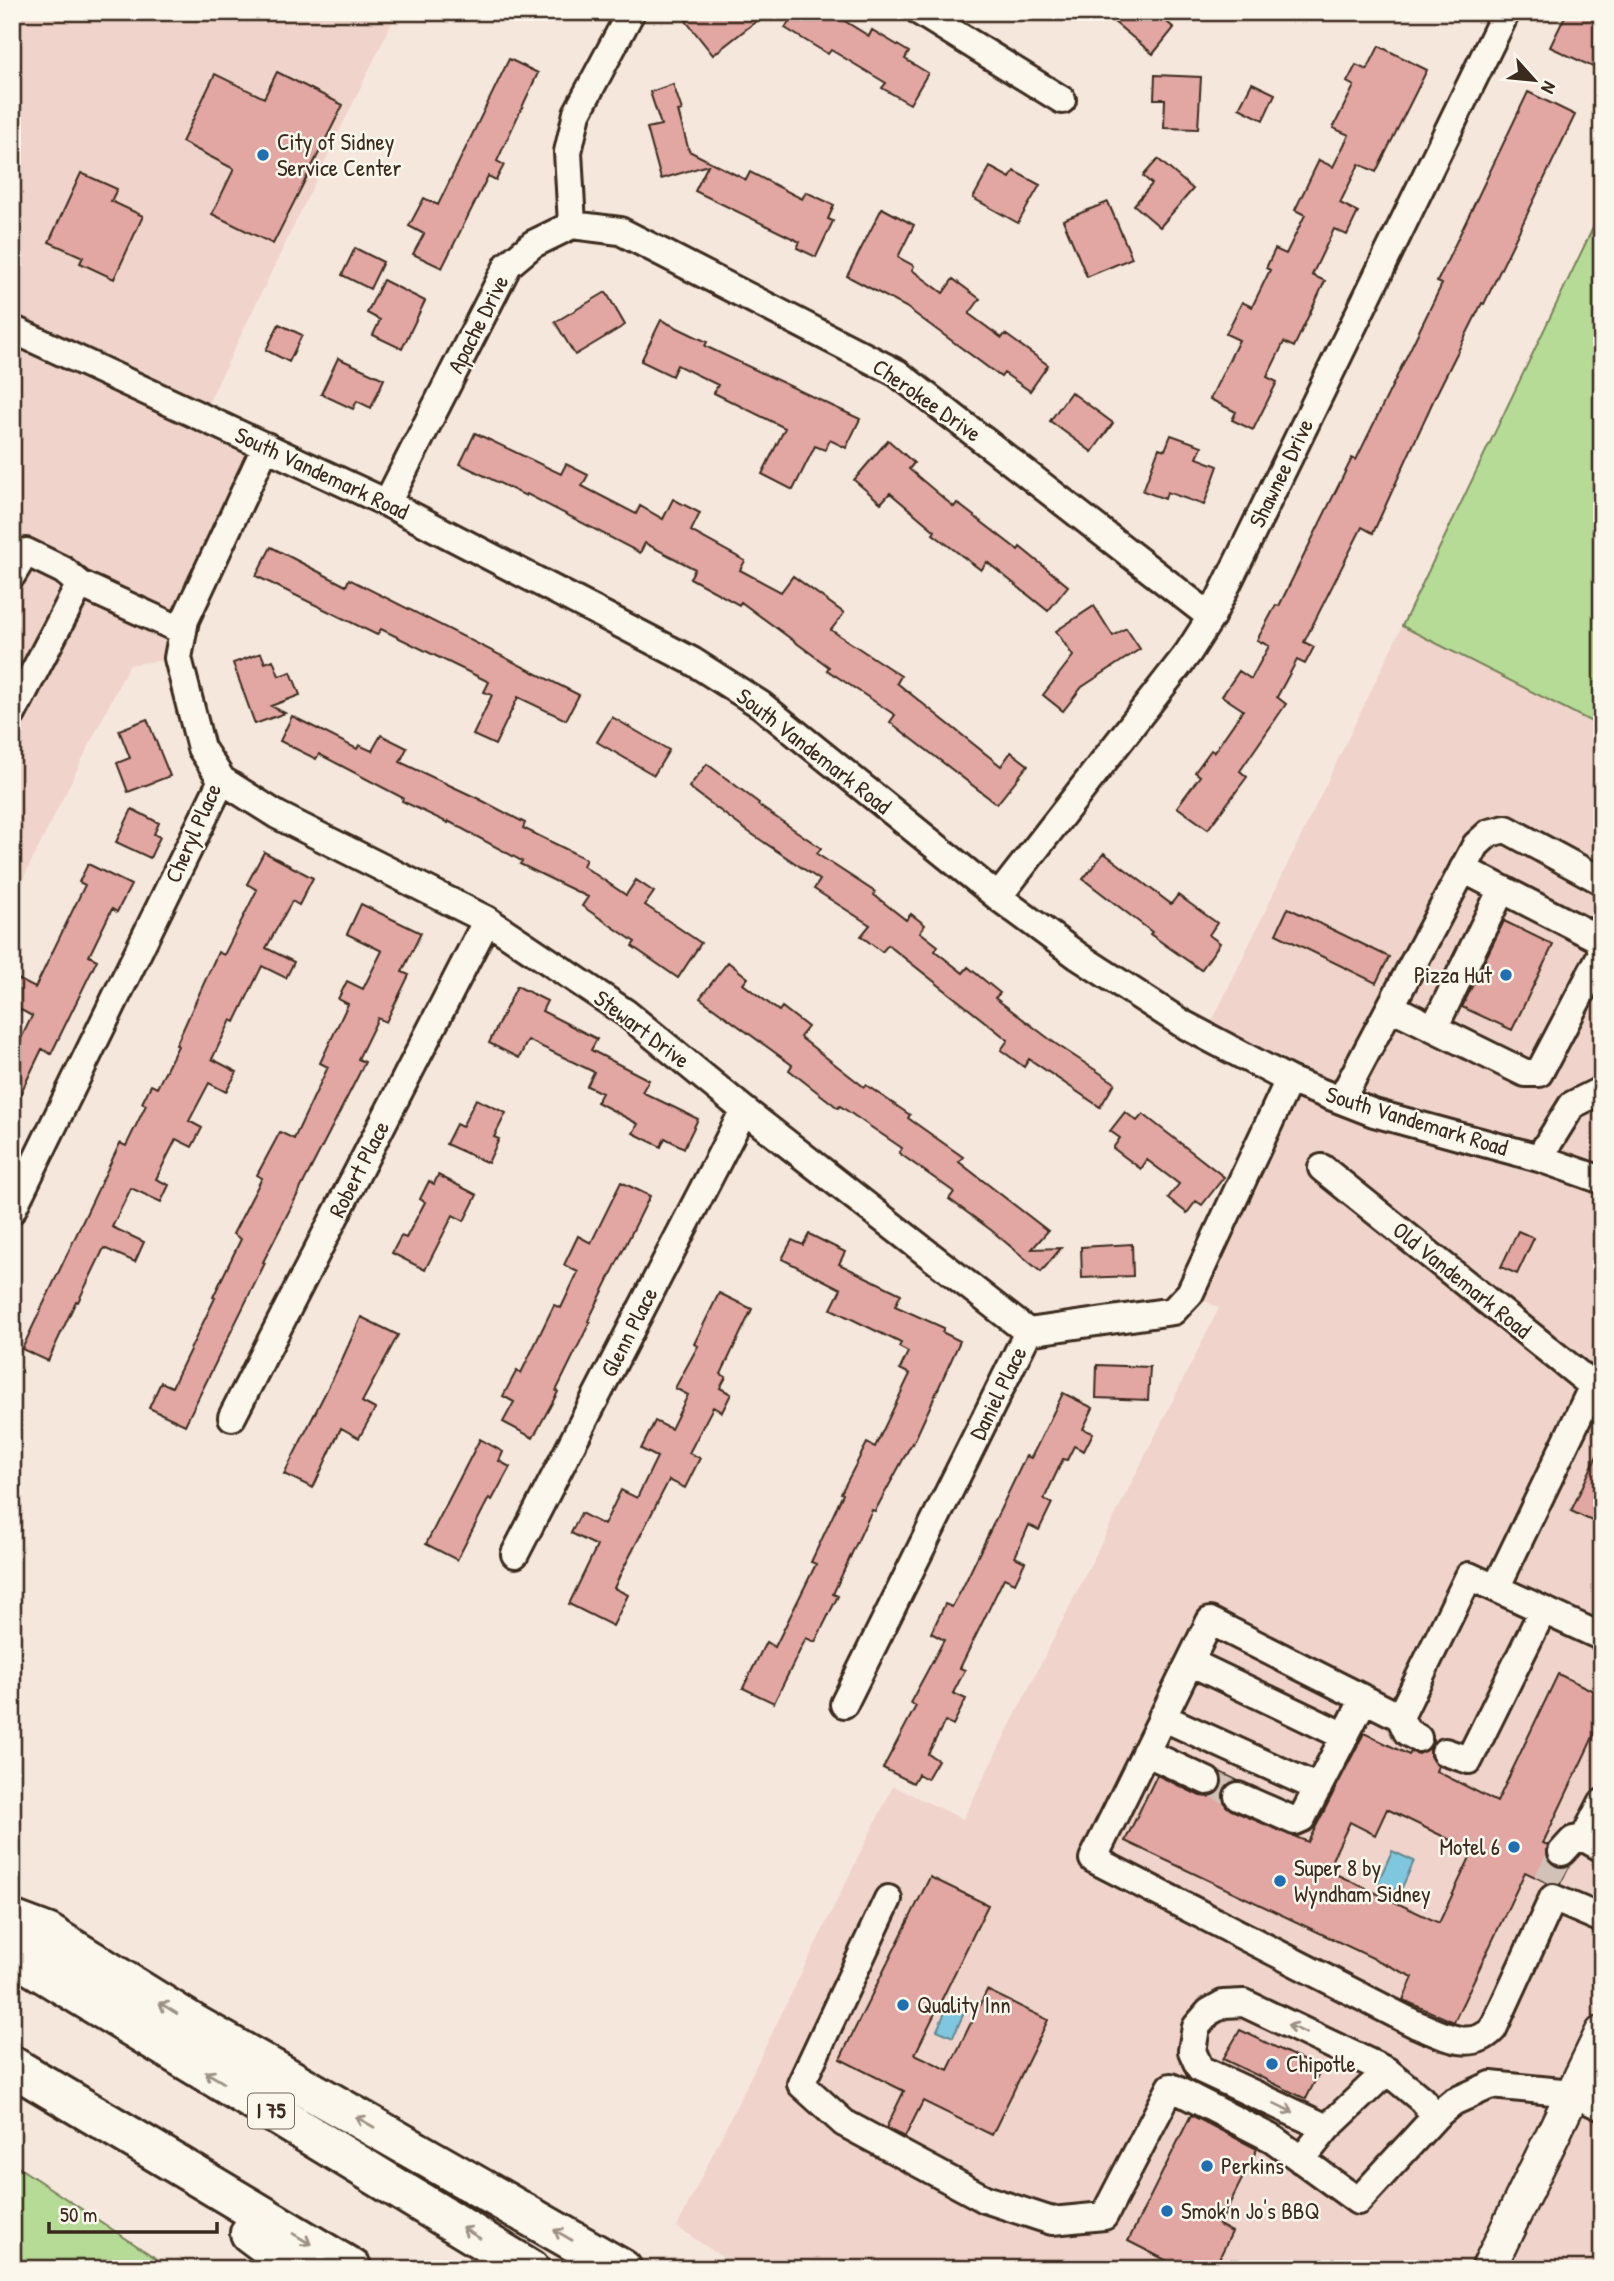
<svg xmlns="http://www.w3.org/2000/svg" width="1614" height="2281" font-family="'Patrick Hand',sans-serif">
<rect width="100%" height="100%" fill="#f6e7dd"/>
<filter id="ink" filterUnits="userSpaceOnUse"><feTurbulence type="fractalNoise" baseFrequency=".0143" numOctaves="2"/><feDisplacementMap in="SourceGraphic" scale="14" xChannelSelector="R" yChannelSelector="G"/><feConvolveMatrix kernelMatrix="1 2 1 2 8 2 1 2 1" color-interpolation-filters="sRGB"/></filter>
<g filter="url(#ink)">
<path fill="#f0d4cb" d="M12,12H397L202,416L266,446L178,658L129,665L12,901Z
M1402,626L1602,727V2269H758L731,2263L677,2227L893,1786L963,1819L1219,1308L1190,1293L1289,1080L1205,1036Z"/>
<path fill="#b6db97" stroke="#78825a" stroke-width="2" d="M1602,209V727L1402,626Z
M12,2163L172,2269H12Z"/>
<path fill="#7ec7de" stroke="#638891" stroke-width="2" d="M1392,1851L1414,1861L1400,1892L1378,1882Z
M952,1997L968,2004L953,2037L937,2030Z"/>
<path fill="#e2a7a2" stroke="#3b2a1e" stroke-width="2" fill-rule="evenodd" d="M697,12H768L713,55L686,21Z
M795,12H830L869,36L872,30L909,52L905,59L928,73L910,104L882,88L886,83L831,50L828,54L785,28Z
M1102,12H1155L1174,28L1153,54Z
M1567,12H1602V58L1597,69L1550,47Z
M1379,46L1427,70L1376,172L1359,164L1340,203L1358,212L1347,235L1334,229L1312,275L1325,281L1294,347L1284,342L1267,377L1277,382L1253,430L1232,420L1236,412L1210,399L1239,340L1226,334L1242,302L1252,307L1270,270L1266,268L1275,249L1286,254L1305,215L1295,210L1319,160L1333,167L1349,135L1333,128L1354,86L1347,82L1356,65L1367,70Z
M509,59L538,73L497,161L504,165L496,180L488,176L442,268L413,254L424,234L409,226L424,198L438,205Z
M277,72L343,105L273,244L212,214L234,169L182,142L215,74L264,98Z
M1155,75L1201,77L1198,129L1164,128L1165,99H1154Z
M1252,83L1275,94L1263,120L1239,108Z
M673,84L682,110L678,111L689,151L746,180L750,172L802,199L806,192L834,205L828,219L833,221L816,257L797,248L800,242L695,191L708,165L661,179L647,128L661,125L650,92Z
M1528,92L1575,115L1484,304L1482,303L1434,399L1373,533L1362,527L1304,642L1314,647L1305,664L1297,660L1277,697L1286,704L1240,771L1247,777L1208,829L1177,807L1200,776L1195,772L1211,750L1214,752L1243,710L1222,696L1239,671L1251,679L1269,646L1257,640L1276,605L1279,606L1352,458L1356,460L1442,284L1437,282Z
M1158,159L1193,189L1160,227L1134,205L1152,184L1143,176Z
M990,167L1010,178L1014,171L1040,185L1018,223L973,198Z
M81,173L117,189L111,201L143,216L114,279L80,263L83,257L49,242Z
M1108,202L1132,258L1087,277L1063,220Z
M882,208L914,225L898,257L914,266L912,270L943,293L953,279L980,299L969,314L1002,338L1005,334L1048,365L1030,391L1004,373L1001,377L906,307L847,276Z
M355,248L383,262L370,289L342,275Z
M383,280L425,301L402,349L373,335L380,320L367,313Z
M606,292L625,325L575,355L555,322Z
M661,320L707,342L705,346L860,419L846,448L830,440L825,450L815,446L793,490L762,474L785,428L714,393L718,385L677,365L672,376L641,361Z
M279,324L302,335L289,362L266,350Z
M338,358L384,379L371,408L357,401L353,409L321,394Z
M1071,392L1113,423L1092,452L1050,421Z
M475,433L561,474L566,464L588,475L582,486L636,514L640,506L663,519L673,499L700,513L691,531L745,561L740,570L781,592L793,576L844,613L831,630L901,676L897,683L1001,766L1011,752L1028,765L997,804L890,722L895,715L827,670L829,667L741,602L739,605L690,578L695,569L645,543L640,553L527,494L526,496L460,464Z
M1171,435L1202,446L1197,458L1218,466L1204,505L1167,492L1165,499L1143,491L1159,448L1165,450Z
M888,440L914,463L909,469L954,507L957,503L1018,550L1020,547L1068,586L1048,611L987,562L981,570L933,534L935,531L890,493L881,503L854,480Z
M271,547L346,586L349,579L579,695L566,720L518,697L495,745L473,735L492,695L484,692L489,682L381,629L377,635L256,576Z
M1094,606L1113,636L1126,628L1140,649L1082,687L1063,711L1043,695L1073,656L1056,631Z
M261,653L265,663L273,660L279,676L291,672L300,695L271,706L285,713L255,724L233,663Z
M292,716L357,749L359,745L372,751L381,735L407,748L400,762L479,799L525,823L523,828L586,859L583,866L626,895L636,880L654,892L645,905L701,943L678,978L632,946L635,942L582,906L588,897L520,864L522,861L448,821V823L402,801L403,798L319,754L316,759L280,741Z
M612,717L669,750L654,775L597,742Z
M147,719L170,776L128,792L117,763L130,758L119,730Z
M707,764L759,803L758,805L821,848L817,854L875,892L874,895L906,920L911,914L925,925L920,932L938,946L935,951L963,973L968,967L1000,993L995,998L1056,1044L1115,1083L1100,1107L1029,1059L1024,1067L1001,1050L1008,1040L888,945L882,952L861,936L870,925L814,889L820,880L743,828L689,787Z
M132,809L159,823L154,834L160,837L150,858L116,842Z
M264,852L313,878L299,905L292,901L266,948L294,962L286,978L262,966L235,1022L231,1020L212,1059L237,1072L226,1092L209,1083L189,1121L202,1128L192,1147L176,1139L156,1179L169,1185L161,1202L131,1188L112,1227L144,1242L135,1262L104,1248L78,1302L76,1301L48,1361L22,1349L120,1143L126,1146L146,1105L142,1103L151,1085L157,1088L178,1046L176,1045L218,952L224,955L257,890L247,884Z
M1104,853L1171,904L1178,895L1217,923L1209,935L1220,943L1201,970L1150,934L1152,932L1083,879Z
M88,864L131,885L117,912L112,909L89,956L97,960L51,1054L42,1049L12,1111V1057L32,1016L12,1005V976L35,988L85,885L79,882Z
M361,904L421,933L402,972L409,975L386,1022L378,1018L358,1059L365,1062L356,1080L263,1262L265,1263L185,1425L149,1408L161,1382L172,1387L215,1298L213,1297L241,1239L233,1234L262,1178L257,1175L280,1132L294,1139L328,1067L320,1063L348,1004L338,999L347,981L363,989L382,951L347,934Z
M1288,908L1389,957L1376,983L1276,934Z
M1504,921L1553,945L1512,1030L1462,1007Z
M728,962L748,978L743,984L779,1011L782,1007L808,1027L800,1037L864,1087L866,1085L910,1115L908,1118L963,1157L959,1162L1048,1231L1032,1249L1061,1248L1041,1272L991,1230L949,1199L954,1192L899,1153L902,1148L840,1106L838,1108L789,1070L792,1065L700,998Z
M517,986L547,1001L542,1011L597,1039L591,1050L649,1080L642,1092L698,1119L684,1148L665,1138L661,1147L633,1133L638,1124L597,1102L602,1093L587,1086L594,1072L528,1040L519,1058L489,1043Z
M476,1099L506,1113L494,1137L499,1139L488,1163L446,1144L456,1124L462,1127Z
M1125,1112L1137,1121L1143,1114L1224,1177L1202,1205L1196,1201L1187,1213L1168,1198L1179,1184L1147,1160L1141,1169L1113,1148L1120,1138L1110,1131Z
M438,1175L477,1195L464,1221L453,1215L425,1270L392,1253L401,1236L406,1238L425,1202L420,1199L429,1181L434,1184Z
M621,1182L650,1196L588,1321L590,1322L556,1391L558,1392L533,1438L503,1422L514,1402L503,1396L517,1370L521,1373L554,1305L561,1308L578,1272L564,1265L578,1236L591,1243Z
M1518,1231L1534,1238L1517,1274L1501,1267Z
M809,1234L845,1252L839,1264L901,1294L895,1306L944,1328L942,1332L960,1341L913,1444L912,1443L875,1511L872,1510L833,1594L838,1596L815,1642L806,1638L774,1703L743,1688L766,1642L775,1647L816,1564L811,1562L843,1494L841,1493L867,1443L875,1447L910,1374L900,1369L908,1352L899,1347L901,1343L831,1309L841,1289L782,1259L792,1240L803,1245Z
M1132,1244L1133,1276L1082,1278L1081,1247Z
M719,1293L752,1309L721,1374L726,1377L720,1388L731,1394L722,1412L713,1407L689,1453L700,1458L685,1488L669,1480L621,1573L614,1588L628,1595L613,1626L569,1604L597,1546L571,1533L581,1513L604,1525L621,1490L637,1498L657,1457L641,1449L655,1421L671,1429L688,1395L675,1388L698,1346L694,1344Z
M361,1317L398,1335L362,1402L375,1409L359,1438L341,1428L313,1488L284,1474L341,1362Z
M1097,1365L1150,1367L1148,1400L1096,1398Z
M1063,1393L1093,1408L1083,1429L1093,1433L1084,1451L1074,1446L1067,1460L1063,1459L1044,1499L1052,1503L1039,1530L1029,1525L1015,1557L1025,1562L1015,1583L1004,1578L960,1668L965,1670L953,1693L966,1699L953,1725L945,1721L928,1754L938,1760L927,1779L918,1774L913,1783L883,1768L916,1706L910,1703L944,1640L931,1633L945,1604L952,1607L963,1587L1026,1456L1031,1458Z
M480,1439L503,1452L499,1461L510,1467L492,1500L489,1498L457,1560L426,1544Z
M1602,1445V1526L1571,1511Z
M1558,1674L1602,1695V1718L1543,1843L1548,1845L1547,1856L1552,1864L1559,1867L1569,1866L1560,1884L1548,1883L1525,1872L1454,2022L1403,2000L1413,1977L1125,1841L1157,1775L1200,1796L1208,1797L1215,1794L1221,1788L1223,1780L1220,1772L1238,1781L1229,1783L1223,1790V1798L1226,1806L1231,1810L1308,1842L1364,1733L1409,1755L1411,1752L1419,1754L1430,1748V1756L1438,1766L1436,1771L1497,1802ZM1387,1809L1473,1851L1439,1923L1327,1870L1350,1822L1375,1835Z
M930,1877L988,1905L915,2054L948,2070L987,1990L1048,2020L992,2135L923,2101L905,2137L896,2133L886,2128L904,2091L840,2059Z
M1240,2030L1321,2069L1306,2099L1223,2059Z
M1191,2115L1257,2149L1219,2225L1232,2232L1214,2269H1183L1128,2241Z"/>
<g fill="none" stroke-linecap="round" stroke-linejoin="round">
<path stroke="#d1c1b7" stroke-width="26" stroke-dasharray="26 13" stroke-linecap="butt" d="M1207,1781L1238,1796
M1546,1882L1562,1852"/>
<defs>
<path id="minor" d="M920,12L1062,100
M572,225L620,231L897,373L1211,617
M572,225L568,152L577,113L631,12
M12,329L387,503L692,661L761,705L998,897L1078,956L1183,1024L1289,1080L1374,1113L1539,1158L1602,1180
M266,446L185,620L178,658L201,748L222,780L277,815L487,920L626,1013L744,1110L1028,1332
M387,503L508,265L533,244L572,225
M12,575L26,552L63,570L80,584L183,631
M12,714L80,584
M998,897L1188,653L1211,617L1506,12
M1391,1007L1525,1073H1539L1602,953L1599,939L1463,869
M1434,1028L1502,889
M1341,1100L1476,845L1489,833L1506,829L1602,881
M1539,1158L1572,1105L1602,1090
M1322,1168L1602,1393
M12,1210L222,780
M1028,1332L1173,1311L1190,1293L1289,1080
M232,1417L487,920
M515,1554L744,1110
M1496,1588L1593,1386
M1602,1637L1469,1576L1400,1717L1210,1621L1093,1859L1415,2024C1441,2034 1470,2053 1493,2029L1553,1898L1602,1919
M1190,1662L1344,1736
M844,1704L1028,1332
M1162,1717L1318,1788
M1400,1717L1407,1732L1418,1738
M1145,1752L1207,1781
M1445,1752L1469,1760L1543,1610
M1238,1796L1295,1821L1302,1818L1364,1699
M1602,1803L1584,1838L1602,1848
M1562,1852L1573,1840L1584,1838
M888,1899L801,2084L844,2123L985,2199L1052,2221L1104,2216L1171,2087L1273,2139L1358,2201L1436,2116L1453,2102L1491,2085L1572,2093L1602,2107
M1327,2128L1200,2069L1192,2051L1196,2027L1209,2012L1223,2004L1244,2003L1387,2071L1421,2099L1436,2116
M1301,2160L1327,2128L1387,2071"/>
<path id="major" d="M1488,2269L1602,2033"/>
<path id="highway" d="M12,1920L47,1933L192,2023L622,2269
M12,1954L530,2269
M12,2066L352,2269
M250,2233L298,2269"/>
</defs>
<use href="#minor" stroke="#3b2a1e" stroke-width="32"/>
<use href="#major" stroke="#3b2a1e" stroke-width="38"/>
<use href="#highway" stroke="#3b2a1e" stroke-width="44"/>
<use href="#minor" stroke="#fbf7ec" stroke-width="26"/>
<use href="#major" stroke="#fbf7ec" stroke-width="33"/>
<use href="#highway" stroke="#fbf7ec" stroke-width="38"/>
</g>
<defs><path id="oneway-shaft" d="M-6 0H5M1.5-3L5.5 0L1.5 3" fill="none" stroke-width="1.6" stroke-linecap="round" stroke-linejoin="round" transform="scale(1.75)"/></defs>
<g stroke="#9b9085">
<use href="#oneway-shaft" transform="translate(168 2008) rotate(-148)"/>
<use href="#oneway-shaft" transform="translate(1297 2029) rotate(-155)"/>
<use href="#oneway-shaft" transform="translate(214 2077) rotate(-149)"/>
<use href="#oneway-shaft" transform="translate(1284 2108) rotate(25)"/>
<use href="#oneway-shaft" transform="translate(365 2122) rotate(-150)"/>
<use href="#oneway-shaft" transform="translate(471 2233) rotate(-149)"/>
<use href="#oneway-shaft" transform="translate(563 2235) rotate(-150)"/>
<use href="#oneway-shaft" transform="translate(302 2239) rotate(31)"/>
</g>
</g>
<g fill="#1f6fb2" stroke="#fbf7ec" stroke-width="2.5">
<circle cx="263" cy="155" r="7"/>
<circle cx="1506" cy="975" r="7"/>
<circle cx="1514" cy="1847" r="7"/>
<circle cx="1280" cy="1881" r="7"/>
<circle cx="903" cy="2005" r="7"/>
<circle cx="1272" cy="2064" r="7"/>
<circle cx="1207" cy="2166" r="7"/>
<circle cx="1167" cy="2211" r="7"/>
</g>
<g text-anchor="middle" stroke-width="5" stroke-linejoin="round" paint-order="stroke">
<rect fill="#fbf7ec" stroke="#75685c" stroke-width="2" x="248" y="2093.5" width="46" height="35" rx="5"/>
<g font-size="21" font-weight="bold" fill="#3b2a1e">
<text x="271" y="2118">I 75</text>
</g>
<g font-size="23" fill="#3b2a1e" stroke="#fbf7ec" text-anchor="start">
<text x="277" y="150">City of Sidney<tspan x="277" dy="26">Service Center</tspan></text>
<text x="1492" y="983" text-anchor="end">Pizza Hut</text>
<text x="1500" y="1855" text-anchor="end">Motel 6</text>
<text x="1294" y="1876">Super 8 by<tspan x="1294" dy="26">Wyndham Sidney</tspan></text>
<text x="917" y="2013">Quality Inn</text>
<text x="1286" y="2072">Chipotle</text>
<text x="1221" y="2174">Perkins</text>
<text x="1181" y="2219">Smok'n Jo's BBQ</text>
</g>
<g font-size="23" fill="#3b2a1e" stroke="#fbf7ec">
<text transform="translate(478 324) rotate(-63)" y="8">Apache Drive</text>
<text transform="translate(927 400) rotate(35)" y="8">Cherokee Drive</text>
<text transform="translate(322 473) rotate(25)" y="8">South Vandemark Road</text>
<text transform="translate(1281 473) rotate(-64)" y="8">Shawnee Drive</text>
<text transform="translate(814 751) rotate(38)" y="8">South Vandemark Road</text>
<text transform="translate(193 833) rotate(-66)" y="8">Cheryl Place</text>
<text transform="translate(642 1029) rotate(37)" y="8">Stewart Drive</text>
<text transform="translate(1417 1121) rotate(17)" y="8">South Vandemark Road</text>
<text transform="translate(359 1169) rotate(-63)" y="8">Robert Place</text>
<text transform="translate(1462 1280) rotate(39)" y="8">Old Vandemark Road</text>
<text transform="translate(629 1332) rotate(-63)" y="8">Glenn Place</text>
<text transform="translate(998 1393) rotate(-64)" y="8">Daniel Place</text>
</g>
</g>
<rect width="1614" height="2281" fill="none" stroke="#fbf7ec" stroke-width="42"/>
<rect x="21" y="21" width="1572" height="2239" fill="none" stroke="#3b2a1e" stroke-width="2.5" filter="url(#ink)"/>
<g transform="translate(1534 80) rotate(117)" stroke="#fbf7ec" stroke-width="5" paint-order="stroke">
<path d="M0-5L12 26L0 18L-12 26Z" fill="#3b2a1e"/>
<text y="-10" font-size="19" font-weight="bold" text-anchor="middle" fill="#3b2a1e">N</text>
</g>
<path d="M49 2222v10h168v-10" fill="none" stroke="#3b2a1e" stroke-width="3.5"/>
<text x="60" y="2222" font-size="21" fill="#3b2a1e" stroke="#fbf7ec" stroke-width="5" paint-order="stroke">50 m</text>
</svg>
